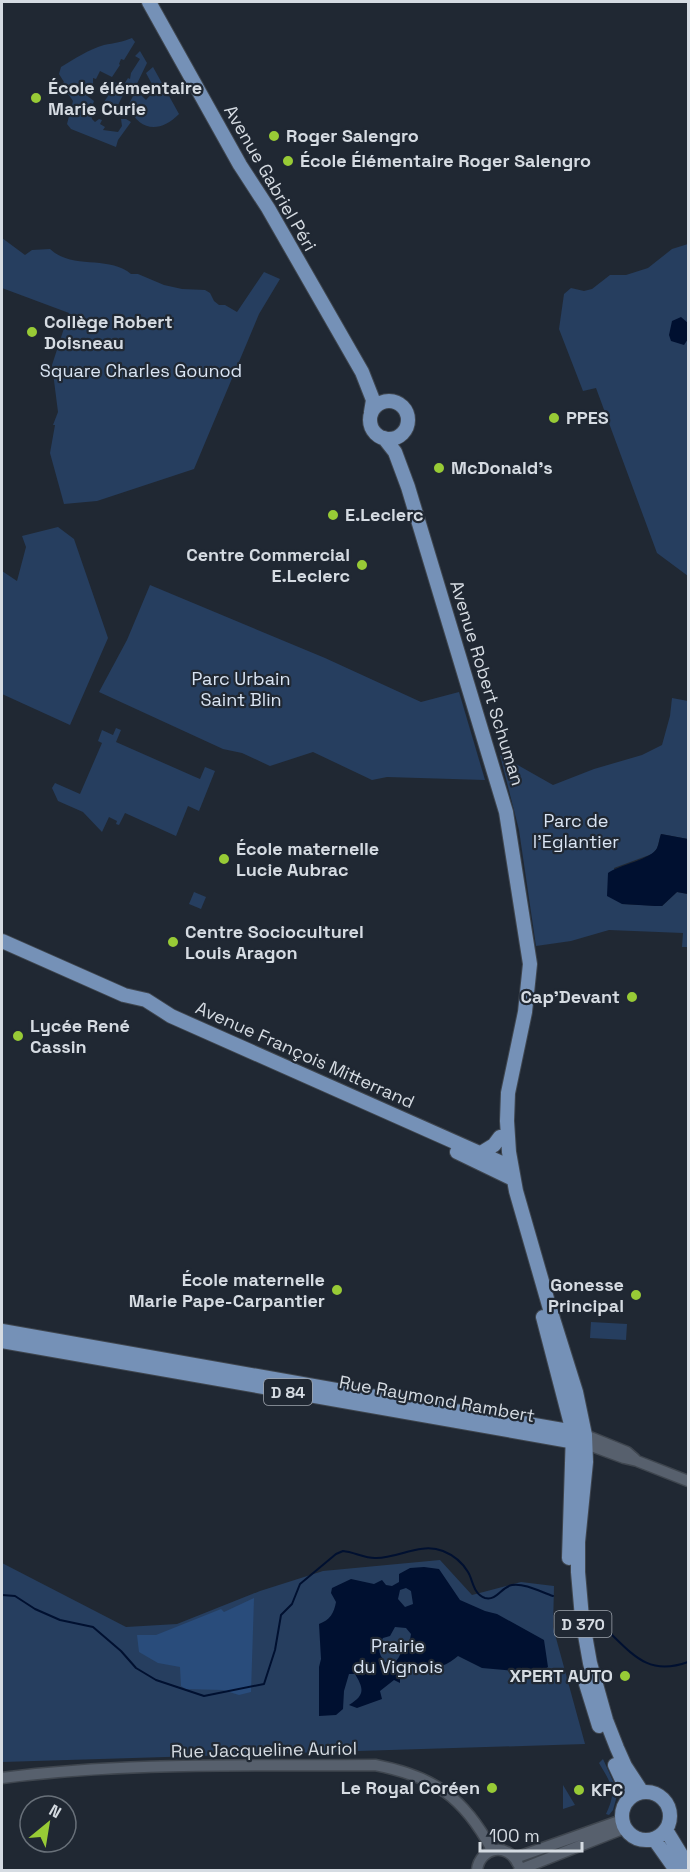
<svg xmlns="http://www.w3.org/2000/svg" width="690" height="1872" font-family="'Space Grotesk',sans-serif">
<rect width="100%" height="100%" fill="#202833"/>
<path fill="#263e5f" d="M132,38L135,42L124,60L121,59L119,64L120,65L112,77L100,71L96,79L93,78V84L86,95L94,101L93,104L90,103L86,112L91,114L92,119L95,122L99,119L102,120L100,124L105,127L103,130L118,132L122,126L121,119H126L131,122L118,140L116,147L71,129L67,124L73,101L69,95L61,93L58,87L64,82L59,74L61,67C74,59 90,49 104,45C114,43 123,42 132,38Z
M140,51L147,63L131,96L107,84L111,80L123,86L128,78L130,79L131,73L140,59L135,56Z
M153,67L179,114C160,133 140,132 128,106L136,90L146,100L155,90L146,73Z
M112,90L123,95L116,109L104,102Z
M2,238L25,255L32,250L50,249C72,270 109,255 131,274H138L164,285L182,289L205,290L210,293L214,301L219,305H225L237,312L264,272L280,279L259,314L194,469L97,501L64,504L50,453L55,425H53L58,412L52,365L69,313L2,288Z
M688,244V576L657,553L596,388L583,391L559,329L564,294L571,288L584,291L592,289L610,275H626L648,268L672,249Z
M58,527L74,539L108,638L70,725L2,694V571L17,581L26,547L22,536Z
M150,585L325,658L421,702L459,692L485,780L387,777L372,780L313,752L270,766L242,753L223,749L99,692L127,640Z
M672,698L688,701V839L661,834L657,849L652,854L614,868L622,904L662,906L677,892L688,894V947H682L683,933L609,930L571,941L536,946L519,830L500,755L553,785L594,769L642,755L662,745L670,716Z
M116,728L121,730L116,742L193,776L200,779L205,767L215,771L199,811L188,806L176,836L125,813L119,825L116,824L117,821L109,817L102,832L83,812L58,801L52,788L55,783L80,794L102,743L98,741L102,730L113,735Z
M194,892L206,897L201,909L189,904Z
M591,1322L627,1324L626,1340L590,1338Z
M440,1560L472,1595L521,1582L554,1586L553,1627L585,1744L2,1762V1563L126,1627L177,1624L260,1591L323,1571Z
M603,1759L618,1792L613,1810L609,1815L606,1814C617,1791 612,1785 599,1763Z
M563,1785L575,1805L563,1809Z"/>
<path fill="#294c7b" d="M254,1598L251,1692L239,1695L223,1690L186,1689L181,1686L180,1667L158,1663L139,1652L137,1635H156L221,1609L224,1612Z"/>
<path fill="#001030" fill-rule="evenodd" d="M681,317L688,323V339L684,345L671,341L669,335L672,321Z
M661,834L688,839V894L677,892L662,906H655L622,904L607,896L608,873C619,865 652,859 657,848C659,844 659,839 661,834Z
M424,1567L439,1569L460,1600L485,1611L497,1614L544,1640L548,1667L539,1673L482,1668L458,1656C443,1669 427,1672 407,1666L400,1672V1683L394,1680L380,1691L382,1699L357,1708L349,1705C365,1695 364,1689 355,1674H349L344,1691L343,1709L336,1715L319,1716V1667L321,1659L319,1624C330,1620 334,1613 336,1602L331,1593L332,1588L351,1579L374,1584L382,1580L386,1585L392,1586L399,1582V1574L410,1568ZM406,1588L411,1591L413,1604L405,1607L398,1599L400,1590ZM395,1627L406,1628L411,1634L410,1640C399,1649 403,1656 393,1664L386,1663C378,1654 377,1648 383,1638L390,1636Z"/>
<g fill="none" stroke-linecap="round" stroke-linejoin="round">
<path stroke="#001030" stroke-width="2" d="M2,1595L15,1596L35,1609L60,1620L93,1627L121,1651L136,1668L156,1680L204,1696L264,1684L275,1650L281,1615L292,1604L300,1584L336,1554L343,1551C354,1552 364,1558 375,1558C397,1559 420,1542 443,1551C453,1555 462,1562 468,1572C473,1580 473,1594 485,1598C497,1601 501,1587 512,1585C525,1583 541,1592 553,1596
M607,1630C634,1656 649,1676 688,1662"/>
<defs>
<path id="minor" d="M585,1435L627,1452L635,1459
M586,1444L624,1458L637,1461L688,1481
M2,1778C125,1762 251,1766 375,1765C433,1776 464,1797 492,1850
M515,1858L622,1820
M477,1870C480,1847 508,1842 518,1864
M519,1870L625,1828"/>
<path id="major" d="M149,2L240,165L268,208L362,372L373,400L371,412
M370 420a19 19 0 1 1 38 0a19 19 0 1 1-38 0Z
M384,438L395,452L408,487L506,812L530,964L525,1012L508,1093L507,1121L509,1152L516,1191L550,1309L576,1392L585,1435L586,1462L578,1542V1572L582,1618L590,1663L606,1720L617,1748L625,1766L642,1792
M2,941L124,995L146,1000L171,1016L511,1167
M457,1152L513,1179
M481,1153L494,1145L500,1137
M543,1317L573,1432L569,1558
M2,1331L580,1433
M2,1341L581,1443
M586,1684L599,1726
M615,1765L628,1793V1800
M622 1816a24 24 0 1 1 48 0a24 24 0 1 1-48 0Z
M666,1830L688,1866
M654,1839L676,1870"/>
</defs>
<use href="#minor" stroke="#3f464f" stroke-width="13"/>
<use href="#major" stroke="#3f464f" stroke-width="16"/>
<use href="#minor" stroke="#57606d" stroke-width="10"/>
<use href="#major" stroke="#7591b7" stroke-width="14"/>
</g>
<g fill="#98cb36" stroke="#202833" stroke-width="2">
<circle cx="36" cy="98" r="6"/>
<circle cx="274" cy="136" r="6"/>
<circle cx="288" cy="161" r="6"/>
<circle cx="32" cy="332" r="6"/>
<circle cx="554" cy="418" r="6"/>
<circle cx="439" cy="468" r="6"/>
<circle cx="333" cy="515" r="6"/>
<circle cx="362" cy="565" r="6"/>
<circle cx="224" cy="859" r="6"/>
<circle cx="173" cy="942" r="6"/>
<circle cx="632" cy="997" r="6"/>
<circle cx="18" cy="1036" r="6"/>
<circle cx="337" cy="1290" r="6"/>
<circle cx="636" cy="1295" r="6"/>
<circle cx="625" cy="1676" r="6"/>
<circle cx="492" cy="1788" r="6"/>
<circle cx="579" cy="1790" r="6"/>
</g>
<g text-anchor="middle" stroke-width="4.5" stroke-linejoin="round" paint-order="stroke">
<g fill="#202833" stroke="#9fa5ae" stroke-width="1.5">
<rect x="264" y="1379" width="48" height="26" rx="4.5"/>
<rect x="554.5" y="1611" width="57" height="26" rx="4.5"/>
</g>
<g font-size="16" font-weight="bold" fill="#d5dbe2">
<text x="288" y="1398">D 84</text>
<text x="583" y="1630">D 370</text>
</g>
<g font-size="18" font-weight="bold" fill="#d5dbe2" stroke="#202833" text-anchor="start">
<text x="48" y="94">École élémentaire<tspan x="48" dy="21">Marie Curie</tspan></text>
<text x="286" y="142">Roger Salengro</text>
<text x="300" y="167">École Élémentaire Roger Salengro</text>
<text x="44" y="328">Collège Robert<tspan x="44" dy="21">Doisneau</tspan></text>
<text x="566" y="424">PPES</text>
<text x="451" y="474">McDonald's</text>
<text x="345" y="521">E.Leclerc</text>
<text x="350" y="561" text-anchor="end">Centre Commercial<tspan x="350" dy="21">E.Leclerc</tspan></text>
<text x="236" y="855">École maternelle<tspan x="236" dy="21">Lucie Aubrac</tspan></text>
<text x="185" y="938">Centre Socioculturel<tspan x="185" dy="21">Louis Aragon</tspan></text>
<text x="620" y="1003" text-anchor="end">Cap'Devant</text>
<text x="30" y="1032">Lycée René<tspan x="30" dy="21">Cassin</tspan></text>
<text x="325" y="1286" text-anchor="end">École maternelle<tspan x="325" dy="21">Marie Pape-Carpantier</tspan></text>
<text x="624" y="1291" text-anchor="end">Gonesse<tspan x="624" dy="21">Principal</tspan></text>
<text x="613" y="1682" text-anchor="end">XPERT AUTO</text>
<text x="480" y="1794" text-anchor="end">Le Royal Coréen</text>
<text x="591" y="1796">KFC</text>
</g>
<g font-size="18" fill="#d5dbe2" stroke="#202833">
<text transform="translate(270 178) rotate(60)" y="6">Avenue Gabriel Péri</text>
<text transform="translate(487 683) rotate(73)" y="6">Avenue Robert Schuman</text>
<text transform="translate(305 1055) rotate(24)" y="6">Avenue François Mitterrand</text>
<text transform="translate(437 1399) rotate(10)" y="6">Rue Raymond Rambert</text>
<text transform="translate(264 1750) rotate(-1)" y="6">Rue Jacqueline Auriol</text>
</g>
<g font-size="18" fill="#d9e4f3" stroke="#202833">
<text x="141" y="377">Square Charles Gounod</text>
<text x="241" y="685">Parc Urbain<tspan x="241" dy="21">Saint Blin</tspan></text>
<text x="576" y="827">Parc de<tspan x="576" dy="21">l'Eglantier</tspan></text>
<text x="398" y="1652">Prairie<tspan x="398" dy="21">du Vignois</tspan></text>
</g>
</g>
<rect width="690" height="1872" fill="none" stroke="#d5dbe2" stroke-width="6"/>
<g transform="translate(48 1824) rotate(30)"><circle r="28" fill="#202833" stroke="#687079" stroke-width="1.5"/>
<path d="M0-4.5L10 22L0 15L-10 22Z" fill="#98cb36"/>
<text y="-9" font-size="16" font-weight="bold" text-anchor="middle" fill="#d5dbe2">N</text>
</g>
<path d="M480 1842v9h102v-9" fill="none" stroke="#d5dbe2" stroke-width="3"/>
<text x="489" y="1842" font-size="18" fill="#d5dbe2" stroke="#202833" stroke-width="4.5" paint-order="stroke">100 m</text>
</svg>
